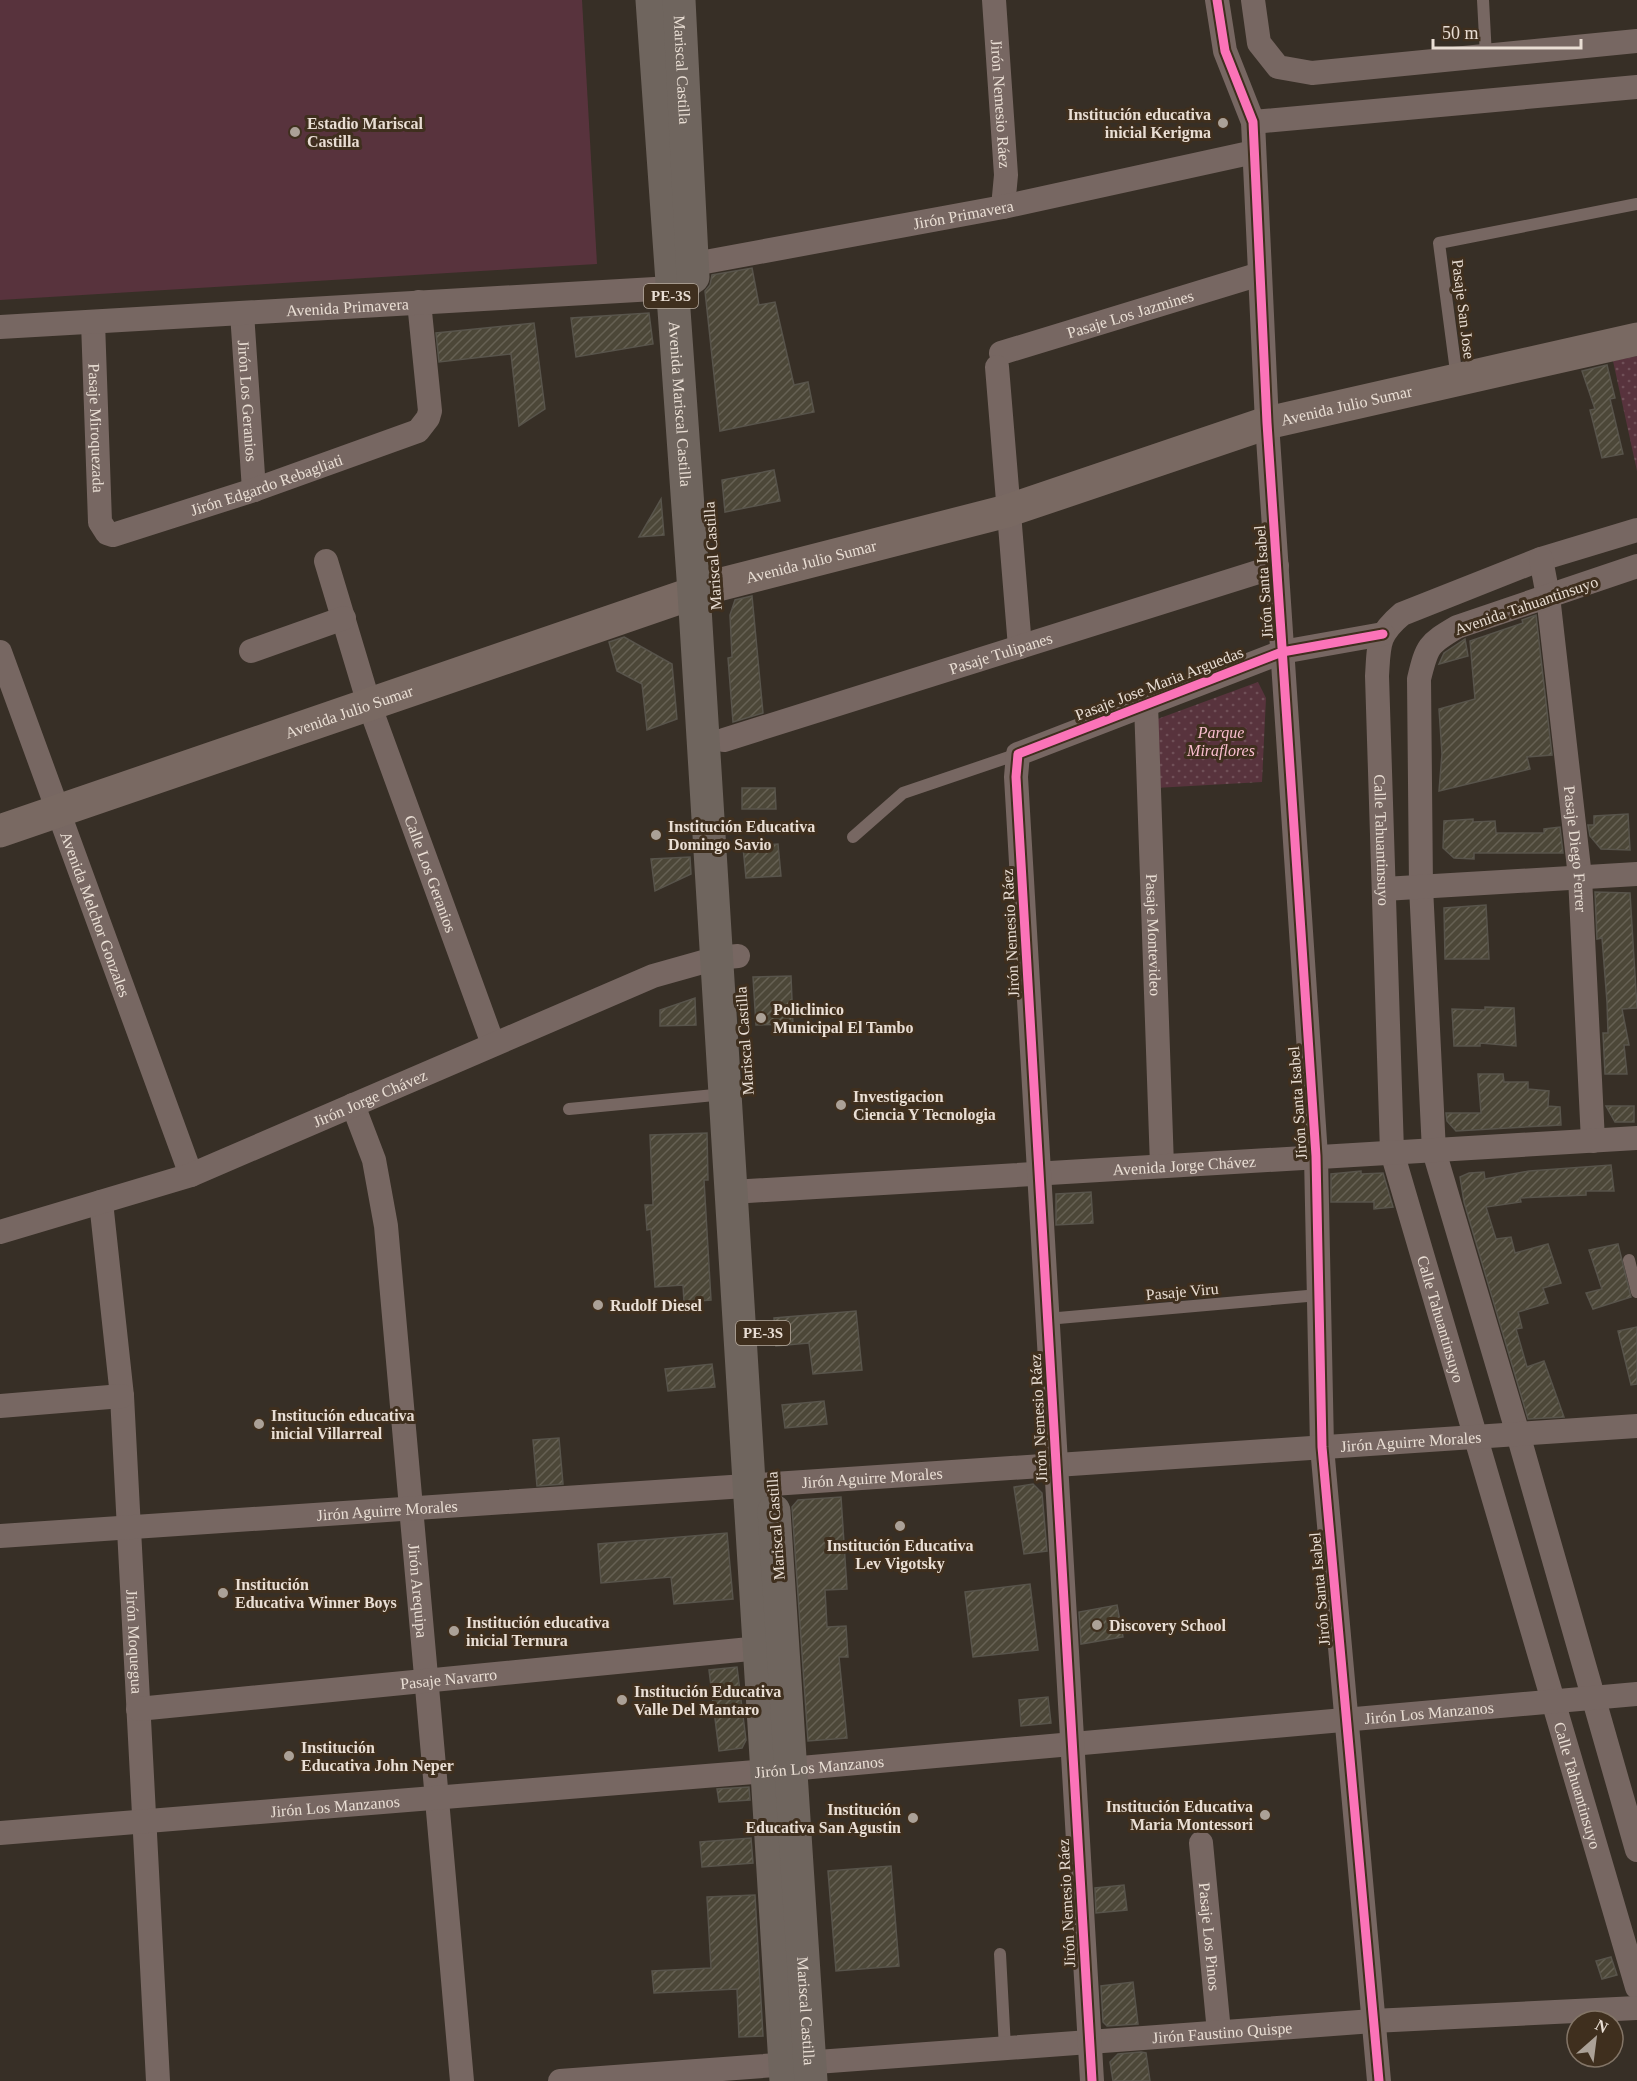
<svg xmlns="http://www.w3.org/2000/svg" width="1637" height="2081" font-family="Georgia,serif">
<defs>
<pattern id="grass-dots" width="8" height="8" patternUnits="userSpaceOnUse" patternTransform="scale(1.5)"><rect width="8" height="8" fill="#58333d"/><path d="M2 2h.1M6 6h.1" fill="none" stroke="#705058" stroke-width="1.8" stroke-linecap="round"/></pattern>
<pattern id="building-hatch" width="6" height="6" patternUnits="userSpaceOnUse" patternTransform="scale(1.5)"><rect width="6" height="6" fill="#4c4738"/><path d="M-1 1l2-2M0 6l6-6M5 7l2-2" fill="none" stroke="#666154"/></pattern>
</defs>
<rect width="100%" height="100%" fill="#372f26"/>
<path fill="url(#grass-dots)" d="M1637,356V471L1613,361Z
M1258,682L1266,698L1262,782L1155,788L1152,721Z"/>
<path fill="#58333d" d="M0,0H582L597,264L0,300Z"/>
<path fill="url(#building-hatch)" stroke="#58544b" stroke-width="1.5" d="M752,268L759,305L775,302L794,385L808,382L814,412L720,431L705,291L710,285L712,275Z
M649,313L653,344L576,357L571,318Z
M534,323L545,409L519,426L511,354L439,362L436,333Z
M1607,365L1615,398L1610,399L1623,454L1602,458L1590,410L1595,409L1582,371Z
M774,470L780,501L725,512L722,480Z
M661,499L664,535L639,537Z
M752,596L763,713L733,722L728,658L732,657L730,615L735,600Z
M1536,615L1552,755L1527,757L1530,769L1439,791L1442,754L1439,709L1475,699L1470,641L1523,623L1522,620Z
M624,637L672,664L677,719L647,730L642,684L617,671L609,642Z
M1465,639L1468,656L1439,664L1444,653Z
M742,788H775L776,809H742Z
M1628,814L1630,850L1601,849L1590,836L1588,825H1594V816Z
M1473,819V822L1495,821L1496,833H1544V829L1560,827L1563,853H1474V859L1454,858L1443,848L1444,821Z
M778,844L781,876L746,878L743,847Z
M690,857L691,874L655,891L651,859Z
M1595,892L1630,893L1637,1008L1622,1009L1629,1045H1624L1627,1074H1605L1603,1033H1608L1607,1002L1602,938L1597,939Z
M1486,905L1489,959H1445L1444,908Z
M791,976L793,1024L756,1025L753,977Z
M695,998L696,1025L660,1026V1010Z
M1485,1007L1514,1008L1516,1046L1480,1043V1046H1454L1452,1009L1485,1010Z
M1478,1074H1503L1504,1082H1528V1089L1549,1091L1548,1106L1560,1107L1561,1125L1456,1131L1447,1121L1446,1113H1481Z
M1606,1106H1634V1122H1615Z
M707,1133L708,1180H704L711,1300L684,1302L683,1285L655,1287L651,1229L647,1230L645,1205H653L650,1135Z
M1611,1165L1614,1191H1586V1195L1520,1198L1521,1202L1486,1207L1496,1239L1511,1237L1515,1253L1548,1244L1561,1283L1543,1288L1548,1303L1518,1312L1522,1328L1516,1329L1527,1367L1544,1361L1564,1417L1528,1419L1464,1202L1460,1177L1469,1173L1484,1172L1485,1179L1529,1171Z
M1361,1171V1174L1383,1173L1393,1207L1374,1209V1202H1331V1174Z
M1091,1192L1093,1223L1056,1225V1194Z
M1618,1244L1631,1297L1593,1309L1586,1293L1602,1289L1589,1250Z
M856,1311L862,1370L813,1374L809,1343L776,1346L774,1318Z
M1637,1327V1384L1631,1385L1618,1331Z
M712,1364L715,1387L668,1391L665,1369Z
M824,1401L827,1424L785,1428L782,1405Z
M559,1438L563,1484L537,1486L533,1440Z
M1033,1484L1042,1493L1047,1551L1024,1554L1014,1487Z
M841,1497L847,1589L825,1590L827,1627L846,1626L848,1657H839L847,1738L808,1741L792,1507L798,1500Z
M727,1533L733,1599L674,1604L671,1577L601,1583L598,1544Z
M1030,1584L1038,1650L973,1657L965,1592Z
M1117,1605L1123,1637L1081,1644L1079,1612Z
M737,1667L746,1740L742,1748L719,1751L709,1670Z
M1048,1697L1051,1723L1021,1726L1019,1700Z
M749,1787L750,1800L719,1802L717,1789Z
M751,1838L753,1863L702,1867L700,1842Z
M891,1866L899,1966L836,1971L828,1871Z
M1124,1885L1127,1910L1096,1913L1095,1888Z
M755,1895L763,2036L739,2037L737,1989L654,1993L652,1971L711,1968L707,1897Z
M1611,1957L1617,1975L1602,1979L1596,1961Z
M1133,1982L1138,2024L1107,2026L1103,2022L1101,1986Z
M1141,2052L1146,2053L1150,2081H1113L1110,2062L1118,2054Z"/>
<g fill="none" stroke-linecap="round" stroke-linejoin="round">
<path stroke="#776762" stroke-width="12" d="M1483,0L1486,56
M1457,379L1439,243L1637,204
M853,837L903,793L1018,754
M569,1109L725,1094
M1629,1260L1637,1292
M1047,1319L1319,1295
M1000,1954L1005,2048"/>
<g stroke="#776762" stroke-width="24">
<path id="s1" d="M994,0L1006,175L1003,207"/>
<path d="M1217,0L1225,51L1253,122L1267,423L1316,1156L1322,1447L1379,2081"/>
<path d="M1253,0L1259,43L1278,67L1312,73L1637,41"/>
<path d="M1253,122L1637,87"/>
<path id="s2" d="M678,267L1003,207L1254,152"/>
<path id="s3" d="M242,313L254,490"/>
<path id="s4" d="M93,322L100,522L107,533L113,535L254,490L418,431L428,418L430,411L419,302"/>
<path id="s5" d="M0,327L689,287"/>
<path id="s6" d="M1001,353L1260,274"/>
<path d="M997,367L1020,647"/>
<path id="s7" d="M1637,530L1541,559L1402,614C1377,635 1379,645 1377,676L1392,1152L1637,1987"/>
<path id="s8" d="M1541,559L1548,596L1580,877L1593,1141"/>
<path id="s9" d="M326,561L369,704L493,1044"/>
<path d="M1637,566L1457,627C1428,644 1427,646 1419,679L1421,887L1434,1151L1518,1434L1637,1850"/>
<path d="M251,651L344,618"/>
<path id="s10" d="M0,652L191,1175"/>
<path id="s11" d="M1146,704L1162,1166"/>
<path id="s12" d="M724,740L1277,566"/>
<path d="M1384,889L1637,874"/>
<path id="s13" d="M353,1105L374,1160L386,1226L462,2081"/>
<path id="s14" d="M732,1192L1637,1138"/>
<path id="s15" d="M101,1202L122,1396L158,2081"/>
<path id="s16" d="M0,1232L191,1175L653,976L717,958L738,956"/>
<path d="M0,1406L122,1396"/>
<path id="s17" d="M0,1536L1637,1426"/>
<path id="s18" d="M138,1709L760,1648"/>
<path id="s19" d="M0,1833L767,1771L1637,1694"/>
<path id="s20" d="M1201,1843L1219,2032"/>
<path id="s21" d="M560,2081L1373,2021L1637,2008"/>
<path d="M1092,2081L1016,777L1018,754L1282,652L1383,634"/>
</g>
<path stroke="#796962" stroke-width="33" id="s22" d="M0,831L714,586L1007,511L1267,423L1637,339"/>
<g stroke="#6f655e" stroke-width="33">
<path id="s23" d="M652,0L694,592L786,2081"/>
<path id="s24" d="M679,0L693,277"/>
<path id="s25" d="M774,1511L811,2081"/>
</g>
<defs>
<path id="cycleway" d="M1217,0L1225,51L1253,122L1267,423L1316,1156L1322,1447L1379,2081
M1092,2081L1016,777L1018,754L1282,652L1383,634"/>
</defs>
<use href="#cycleway" stroke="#3f2f1e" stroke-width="13"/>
<use href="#cycleway" stroke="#fb73b8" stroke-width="9"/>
</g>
<g fill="#aba197" stroke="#3f2f1e" stroke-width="2">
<circle cx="1223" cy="123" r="6"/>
<circle cx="295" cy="132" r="6"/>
<circle cx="656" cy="835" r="6"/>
<circle cx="761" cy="1018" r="6"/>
<circle cx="841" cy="1105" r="6"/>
<circle cx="598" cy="1305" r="6"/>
<circle cx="259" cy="1424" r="6"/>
<circle cx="900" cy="1526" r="6"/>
<circle cx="223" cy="1593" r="6"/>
<circle cx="1097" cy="1625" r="6"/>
<circle cx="454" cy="1631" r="6"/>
<circle cx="622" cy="1700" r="6"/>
<circle cx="289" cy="1756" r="6"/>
<circle cx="1265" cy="1815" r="6"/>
<circle cx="913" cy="1818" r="6"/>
</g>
<g text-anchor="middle" stroke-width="6" stroke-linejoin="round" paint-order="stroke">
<g fill="#3f2f1e" stroke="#b6aa9d" stroke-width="1.5">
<rect x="644" y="284" width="54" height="24" rx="4.5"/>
<rect x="736" y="1321" width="54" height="24" rx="4.5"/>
</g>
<g font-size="15" font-weight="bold" fill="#e9ded4">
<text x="671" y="301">PE-3S</text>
<text x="763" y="1338">PE-3S</text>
</g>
<g font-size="16" fill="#e9ded4" stroke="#3f2f1e">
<text dy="6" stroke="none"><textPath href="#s24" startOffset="70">Mariscal Castilla</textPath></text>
<text dy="6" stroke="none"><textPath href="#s1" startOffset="104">Jirón Nemesio Ráez</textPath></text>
<text dy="6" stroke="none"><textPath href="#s2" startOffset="290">Jirón Primavera</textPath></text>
<text dy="6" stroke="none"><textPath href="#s5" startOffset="348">Avenida Primavera</textPath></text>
<text transform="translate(1464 309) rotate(83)" y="6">Pasaje San Jose</text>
<text dy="6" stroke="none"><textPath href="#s6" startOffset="135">Pasaje Los Jazmines</textPath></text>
<text dy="6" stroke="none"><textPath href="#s3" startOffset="88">Jirón Los Geranios</textPath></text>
<text dy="6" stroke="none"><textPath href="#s23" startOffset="405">Avenida Mariscal Castilla</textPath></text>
<text dy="6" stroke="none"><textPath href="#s22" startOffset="1413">Avenida Julio Sumar</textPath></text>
<text dy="6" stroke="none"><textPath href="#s4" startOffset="106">Pasaje Miroquezada</textPath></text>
<text dy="6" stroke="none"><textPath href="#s4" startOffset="381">Jirón Edgardo Rebagliati</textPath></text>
<text transform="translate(712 556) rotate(-94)" y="6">Mariscal Castilla</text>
<text dy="6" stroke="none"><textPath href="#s22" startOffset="855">Avenida Julio Sumar</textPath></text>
<text transform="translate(1263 582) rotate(-94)" y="6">Jirón Santa Isabel</text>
<text transform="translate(1526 605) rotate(-19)" y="6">Avenida Tahuantinsuyo</text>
<text dy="6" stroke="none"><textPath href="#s12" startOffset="290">Pasaje Tulipanes</textPath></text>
<text transform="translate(1159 683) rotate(-21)" y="6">Pasaje Jose Maria Arguedas</text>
<text dy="6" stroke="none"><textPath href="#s22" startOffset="369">Avenida Julio Sumar</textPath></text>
<text dy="6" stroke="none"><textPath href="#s7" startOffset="484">Calle Tahuantinsuyo</textPath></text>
<text dy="6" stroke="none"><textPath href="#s8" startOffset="292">Pasaje Diego Ferrer</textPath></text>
<text dy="6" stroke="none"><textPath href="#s9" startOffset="330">Calle Los Geranios</textPath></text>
<text dy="6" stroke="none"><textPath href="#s10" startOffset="279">Avenida Melchor Gonzales</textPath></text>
<text transform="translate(1010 933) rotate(-93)" y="6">Jirón Nemesio Ráez</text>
<text dy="6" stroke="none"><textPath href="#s11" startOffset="231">Pasaje Montevideo</textPath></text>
<text transform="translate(744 1041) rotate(-94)" y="6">Mariscal Castilla</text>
<text dy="6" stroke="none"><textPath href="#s16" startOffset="394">Jirón Jorge Chávez</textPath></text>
<text transform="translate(1297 1103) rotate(-94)" y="6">Jirón Santa Isabel</text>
<text dy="6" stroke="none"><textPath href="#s14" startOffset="453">Avenida Jorge Chávez</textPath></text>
<text transform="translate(1182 1291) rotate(-5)" y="6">Pasaje Viru</text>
<text dy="6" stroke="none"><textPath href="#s7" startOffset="970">Calle Tahuantinsuyo</textPath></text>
<text transform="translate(1038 1418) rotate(-93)" y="6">Jirón Nemesio Ráez</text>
<text dy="6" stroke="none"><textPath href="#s17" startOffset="1414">Jirón Aguirre Morales</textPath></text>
<text dy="6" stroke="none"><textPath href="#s17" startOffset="874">Jirón Aguirre Morales</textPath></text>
<text dy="6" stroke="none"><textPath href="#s17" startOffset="388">Jirón Aguirre Morales</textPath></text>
<text transform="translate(775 1526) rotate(-94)" y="6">Mariscal Castilla</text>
<text transform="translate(1319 1589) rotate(-95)" y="6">Jirón Santa Isabel</text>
<text dy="6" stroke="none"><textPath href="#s13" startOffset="492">Jirón Arequipa</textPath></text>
<text dy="6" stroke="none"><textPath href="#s15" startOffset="441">Jirón Moquegua</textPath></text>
<text dy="6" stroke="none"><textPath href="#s18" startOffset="312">Pasaje Navarro</textPath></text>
<text dy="6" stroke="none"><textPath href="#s19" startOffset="1434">Jirón Los Manzanos</textPath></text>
<text dy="6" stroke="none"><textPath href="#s19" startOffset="822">Jirón Los Manzanos</textPath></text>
<text dy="6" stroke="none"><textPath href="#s7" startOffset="1456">Calle Tahuantinsuyo</textPath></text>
<text dy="6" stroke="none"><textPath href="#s19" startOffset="336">Jirón Los Manzanos</textPath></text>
<text transform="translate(1066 1903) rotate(-93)" y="6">Jirón Nemesio Ráez</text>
<text dy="6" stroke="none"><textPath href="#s20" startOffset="94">Pasaje Los Pinos</textPath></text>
<text dy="6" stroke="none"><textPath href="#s25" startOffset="501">Mariscal Castilla</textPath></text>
<text dy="6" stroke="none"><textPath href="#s21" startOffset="664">Jirón Faustino Quispe</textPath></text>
</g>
<g font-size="16" font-weight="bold" fill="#e9ded4" stroke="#3f2f1e" text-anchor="start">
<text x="1211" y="120" text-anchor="end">Institución educativa<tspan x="1211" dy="18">inicial Kerigma</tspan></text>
<text x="307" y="129">Estadio Mariscal<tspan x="307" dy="18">Castilla</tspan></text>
<text x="668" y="832">Institución Educativa<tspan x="668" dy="18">Domingo Savio</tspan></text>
<text x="773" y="1015">Policlinico<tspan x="773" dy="18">Municipal El Tambo</tspan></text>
<text x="853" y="1102">Investigacion<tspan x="853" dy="18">Ciencia Y Tecnologia</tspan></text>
<text x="610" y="1311">Rudolf Diesel</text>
<text x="271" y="1421">Institución educativa<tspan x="271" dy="18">inicial Villarreal</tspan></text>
<text x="900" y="1551" text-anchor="middle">Institución Educativa<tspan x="900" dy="18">Lev Vigotsky</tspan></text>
<text x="235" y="1590">Institución<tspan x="235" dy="18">Educativa Winner Boys</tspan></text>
<text x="466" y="1628">Institución educativa<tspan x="466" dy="18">inicial Ternura</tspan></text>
<text x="1109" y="1631">Discovery School</text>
<text x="634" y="1697">Institución Educativa<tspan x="634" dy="18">Valle Del Mantaro</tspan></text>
<text x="301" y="1753">Institución<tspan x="301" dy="18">Educativa John Neper</tspan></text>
<text x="1253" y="1812" text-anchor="end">Institución Educativa<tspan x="1253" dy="18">Maria Montessori</tspan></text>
<text x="901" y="1815" text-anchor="end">Institución<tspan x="901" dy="18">Educativa San Agustin</tspan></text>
</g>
<g font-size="16" font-style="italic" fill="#fabecf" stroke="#3f2f1e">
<text x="1221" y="738">Parque<tspan x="1221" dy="18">Miraflores</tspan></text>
</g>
</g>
<g transform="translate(1595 2039) rotate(28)"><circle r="28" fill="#3f2f1e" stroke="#837567" stroke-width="1.5"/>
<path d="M0-4.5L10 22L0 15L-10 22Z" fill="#aba197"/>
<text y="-9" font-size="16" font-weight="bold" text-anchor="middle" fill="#e9ded4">N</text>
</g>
<path d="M1433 39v9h148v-9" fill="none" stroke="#e9ded4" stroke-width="3"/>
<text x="1442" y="39" font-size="18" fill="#e9ded4" stroke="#3f2f1e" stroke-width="4.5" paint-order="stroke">50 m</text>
</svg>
